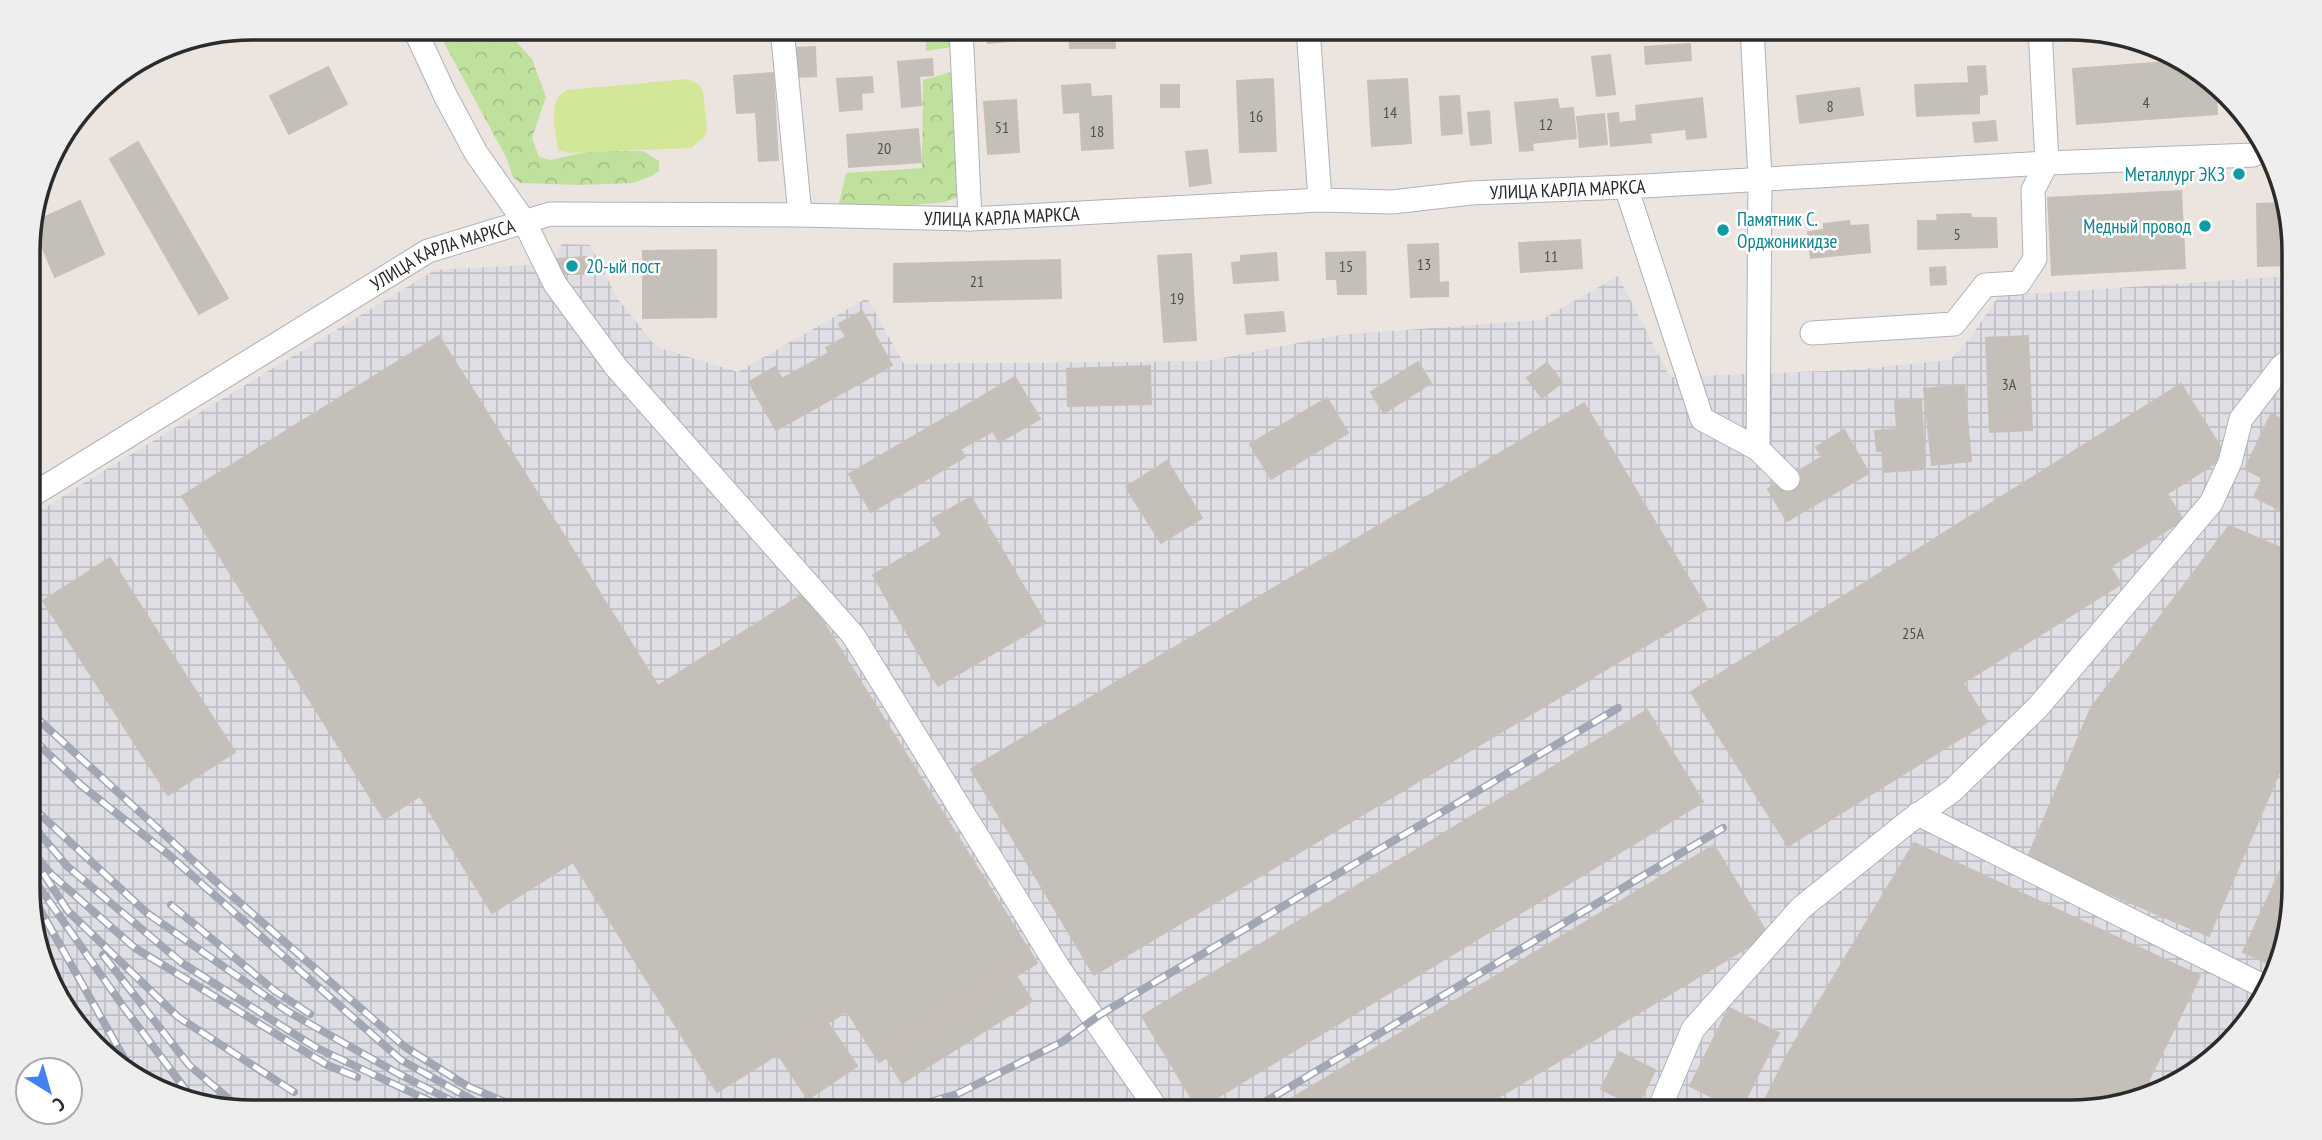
<svg xmlns="http://www.w3.org/2000/svg" width="2322" height="1140" font-family="'PT Sans Narrow',sans-serif">
<defs>
<pattern id="industrial-grid" width="8" height="8" patternUnits="userSpaceOnUse" patternTransform="scale(1.75)"><rect width="8" height="8" fill="#dfdee5"/><path d="M0 4h8M4 0v8" fill="none" stroke="#c0bfc5"/></pattern>
<pattern id="forest-crowns" width="20" height="18" patternUnits="userSpaceOnUse" patternTransform="scale(1.75)"><rect width="20" height="18" fill="#bfe19d"/><path d="M2 6a3 3 0 1 1 6 0M12 15a3 3 0 1 1 6 0" fill="none" stroke="#a4c187"/></pattern>
</defs>
<rect width="100%" height="100%" fill="#ece4de"/>
<path fill="url(#industrial-grid)" d="M562,244L590,245L618,299L656,347L738,372L867,298L904,364L1207,361L1339,335L1541,320L1618,276L1670,377L1852,370L1950,360L1970,338L1999,296L2292,276L2294,888L2271,987L2195,1074L2084,1112H252L153,1089L74,1024L30,918L29,518L87,481L435,270L548,264Z"/>
<path fill="url(#forest-crowns)" d="M436,28H504L532,59L546,97L532,138L539,157L550,160L591,151H643L659,161V171L651,176L633,183L580,185L520,183L513,177L506,157Z
M926,28H956L958,46L926,51Z
M955,71L963,195L945,202L837,212L846,173L922,168L923,80Z"/>
<path fill="#d3e799" d="M689,79L699,85L703,91L707,129L705,136L691,148L568,153L559,150L557,145C555,126 547,100 567,90Z"/>
<path fill="#c5bfb9" stroke="#c8bfb7" stroke-width="2" d="M987,28H1016L1017,40L988,43Z
M1069,28H1114L1115,48H1070Z
M1812,28H1839V31L1812,33Z
M1690,44L1691,60L1646,64L1645,47Z
M815,47L816,76L798,77L796,48Z
M1610,55L1615,94L1597,96L1592,57Z
M932,59L933,75L919,76L921,105L902,107L898,62Z
M2181,61L2216,90L2217,114L2077,124L2073,69Z
M1985,66L1987,94L1979,95V113L1917,116L1915,85L1969,83L1968,67Z
M328,67L347,104L289,134L270,96Z
M773,73L778,160L759,161L756,112L737,113L734,76Z
M872,77L873,92L861,93L862,109L840,111L837,79Z
M1273,79L1276,151L1240,152L1237,81Z
M1407,79L1411,143L1372,146L1368,81Z
M1090,84L1091,97L1111,96L1113,148L1082,150L1080,112L1064,113L1062,86Z
M1161,85H1179V107H1161Z
M1859,88L1863,115L1800,123L1797,96Z
M1459,96L1462,133L1442,135L1440,97Z
M1702,98L1706,137L1687,139L1686,129L1650,133L1651,142L1611,146L1608,114L1618,113L1619,123L1637,121L1636,106Z
M1557,99L1559,109L1573,108L1576,138L1532,143L1533,150L1520,151L1515,103Z
M1016,100L1019,152L988,154L984,102Z
M1489,111L1491,143L1471,145L1468,113Z
M1604,114L1607,144L1580,147L1577,117Z
M1995,121L1997,140L1975,142L1973,123Z
M918,129L921,162L849,167L847,135Z
M138,142L228,298L199,314L110,159Z
M1207,150L1211,183L1190,186L1186,152Z
M2181,191L2185,268L2052,275L2048,198Z
M80,201L104,254L55,277L32,223Z
M2284,203L2292,223V265L2258,266L2257,204Z
M1970,214L1972,218H1996L1997,247L1918,249V221H1938L1937,215Z
M1849,221L1850,226L1868,225L1870,252L1811,258L1808,232L1824,230V224Z
M1580,240L1582,268L1521,272L1519,243Z
M1438,244L1439,283L1448,282V296L1411,297L1408,245Z
M716,250V317L643,318V251Z
M1365,252L1366,294H1338L1337,279H1327L1326,253Z
M1276,253L1278,280L1234,283L1232,263L1241,262V256Z
M1191,254L1196,340L1164,342L1158,256Z
M586,257V274H558V259Z
M1060,260L1061,298L894,302V264Z
M1945,267L1946,284L1931,285L1930,268Z
M862,311L892,365L776,430L749,382L775,367L782,379L829,353L826,348L846,337L839,324Z
M1283,312L1285,331L1247,334L1245,315Z
M439,336L658,686L805,593L1037,963L879,1062L847,1011L717,1092L573,862L492,913L420,796L384,819L182,496Z
M2028,336L2032,430L1990,432L1986,338Z
M1418,362L1431,383L1384,413L1371,392Z
M1547,363L1562,382L1542,398L1527,378Z
M1150,366L1151,404L1068,406L1067,369Z
M1015,377L1040,419L999,442L993,431L960,449L965,457L871,512L849,474Z
M2181,384L2226,456L2167,494L2183,520L2110,567L2121,584L1963,683L1987,722L1788,846L1691,692Z
M1964,385L1971,461L1932,465L1924,389Z
M1327,398L1348,433L1271,479L1250,444Z
M1921,399L1925,469L1884,472L1882,451H1877L1875,431L1897,429L1895,400Z
M1584,403L1707,609L1094,975L971,769Z
M2293,406V510L2291,515L2254,497L2263,478L2245,469L2271,414L2286,421Z
M1844,430L1869,473L1787,521L1768,489L1822,457L1816,447Z
M1167,461L1202,518L1161,543L1126,487Z
M971,497L1045,623L938,686L873,575L942,535L932,519Z
M2229,526L2293,553L2294,738L2209,936L2027,859L2091,708Z
M110,558L235,752L168,795L43,601Z
M1647,710L1703,802L1198,1109L1142,1016Z
M2294,841V888L2276,967L2243,952Z
M1914,843L2200,976L2143,1092L2084,1112H1759L1786,1057Z
M1714,845L1768,935L1474,1112H1269Z
M1010,966L1032,1001L902,1083L880,1047Z
M1729,1008L1779,1033L1740,1111L1690,1086Z
M824,1017L857,1066L808,1099L775,1050Z
M1619,1052L1655,1070L1637,1107L1601,1089Z
M1536,1102L1542,1112H1521Z"/>
<g fill="none" stroke-linecap="round" stroke-linejoin="round">
<defs>
<g id="minor">
<path d="M414,28L446,97L476,153L524,221L555,284L616,367L853,635L1058,967L1159,1112"/>
<path d="M782,28L800,215"/>
<path d="M961,28L970,219"/>
<path d="M1308,28L1320,200"/>
<path d="M1752,28L1760,178L1758,449L1788,479"/>
<path d="M2040,28L2047,163"/>
<path d="M1626,187L1702,419L1758,449"/>
<path d="M1812,333L1954,324L1985,285L2019,283L2035,259L2033,190L2047,163"/>
<path id="s1" d="M29,497L428,251L550,214L800,215L970,219L1320,200L1392,202L1471,193L1626,187L2047,163L2253,155L2262,151"/>
<path d="M1918,814L2269,989"/>
<path d="M1658,1112L1693,1029L1801,908L1908,822L1952,791L2038,707L2211,503L2230,462L2241,419L2281,367L2293,357"/>
</g>
</defs>
<use href="#minor" stroke="#aeb3bb" stroke-width="25"/>
<use href="#minor" stroke="#fff" stroke-width="23"/>
<defs>
<path id="rail" d="M30,712L223,888L405,1047L467,1086L528,1112
M30,736L82,786L169,855L401,1060L494,1112
M30,805L147,913L287,1011L397,1073L452,1101L475,1108
M30,822L67,866L182,963L315,1047L453,1112
M30,849L52,875L135,948L327,1065L357,1077
M43,873L68,911L178,1017L294,1092
M30,874L125,1009L192,1098
M30,892L132,1072
M171,905L275,991L310,1014
M103,955L189,1065L242,1110
M896,1112L957,1094L1062,1042L1101,1014L1618,708
M1248,1112L1723,828"/>
</defs>
<use href="#rail" stroke="#a1a7b5" stroke-width="8"/>
<use href="#rail" stroke="#fff" stroke-width="5" stroke-dasharray="16" stroke-linecap="butt"/>
</g>
<g fill="#0f9aa8" stroke="#fff" stroke-width="2.5">
<circle cx="2239" cy="174" r="7"/>
<circle cx="2205" cy="226" r="7"/>
<circle cx="1723" cy="230" r="7"/>
<circle cx="572" cy="266" r="7"/>
</g>
<g text-anchor="middle" stroke-width="5" stroke-linejoin="round" paint-order="stroke">
<g font-size="16" fill="#52504e">
<text x="2146" y="108">4</text>
<text x="1830" y="112">8</text>
<text x="1390" y="118">14</text>
<text x="1256" y="122">16</text>
<text x="1546" y="130">12</text>
<text x="1002" y="133">51</text>
<text x="1097" y="137">18</text>
<text x="884" y="154">20</text>
<text x="1957" y="240">5</text>
<text x="1551" y="262">11</text>
<text x="1424" y="270">13</text>
<text x="1346" y="272">15</text>
<text x="977" y="287">21</text>
<text x="1177" y="304">19</text>
<text x="2009" y="390">3А</text>
<text x="1913" y="639">25А</text>
</g>
<g font-size="19" fill="#0d838f" stroke="#fff" text-anchor="end">
<text x="2225" y="181">Металлург ЭКЗ</text>
<text x="1737" y="226" text-anchor="start">Памятник С.<tspan x="1737" dy="22">Орджоникидзе</tspan></text>
<text x="2191" y="233">Медный провод</text>
<text x="586" y="273" text-anchor="start">20-ый пост</text>
</g>
<g font-size="19" fill="#2b2b2b" stroke="#fff">
<text dy="7" stroke="none"><textPath href="#s1" startOffset="1615">УЛИЦА КАРЛА МАРКСА</textPath></text>
<text dy="7" stroke="none"><textPath href="#s1" startOffset="1048">УЛИЦА КАРЛА МАРКСА</textPath></text>
<text dy="7" stroke="none"><textPath href="#s1" startOffset="481">УЛИЦА КАРЛА МАРКСА</textPath></text>
</g>
</g>
<path d="M0 0H2322V1140H0ZM252 40H2070A212 212 0 0 1 2282 252V888A212 212 0 0 1 2070 1100H252A212 212 0 0 1 40 888V252A212 212 0 0 1 252 40Z" fill="#eee" fill-rule="evenodd"/>
<path fill="none" stroke="#2b2b2b" stroke-width="3.5" d="M252 40H2070A212 212 0 0 1 2282 252V888A212 212 0 0 1 2070 1100H252A212 212 0 0 1 40 888V252A212 212 0 0 1 252 40Z"/>
<g transform="translate(49 1091) rotate(143)"><circle r="33" fill="#ffffff" stroke="#aaaaaa" stroke-width="2"/>
<path d="M0-5L12 26L0 18L-12 26Z" fill="#4581f3"/>
<text y="-10" font-size="19" font-weight="bold" text-anchor="middle" fill="#2b2b2b">С</text>
</g>
</svg>
